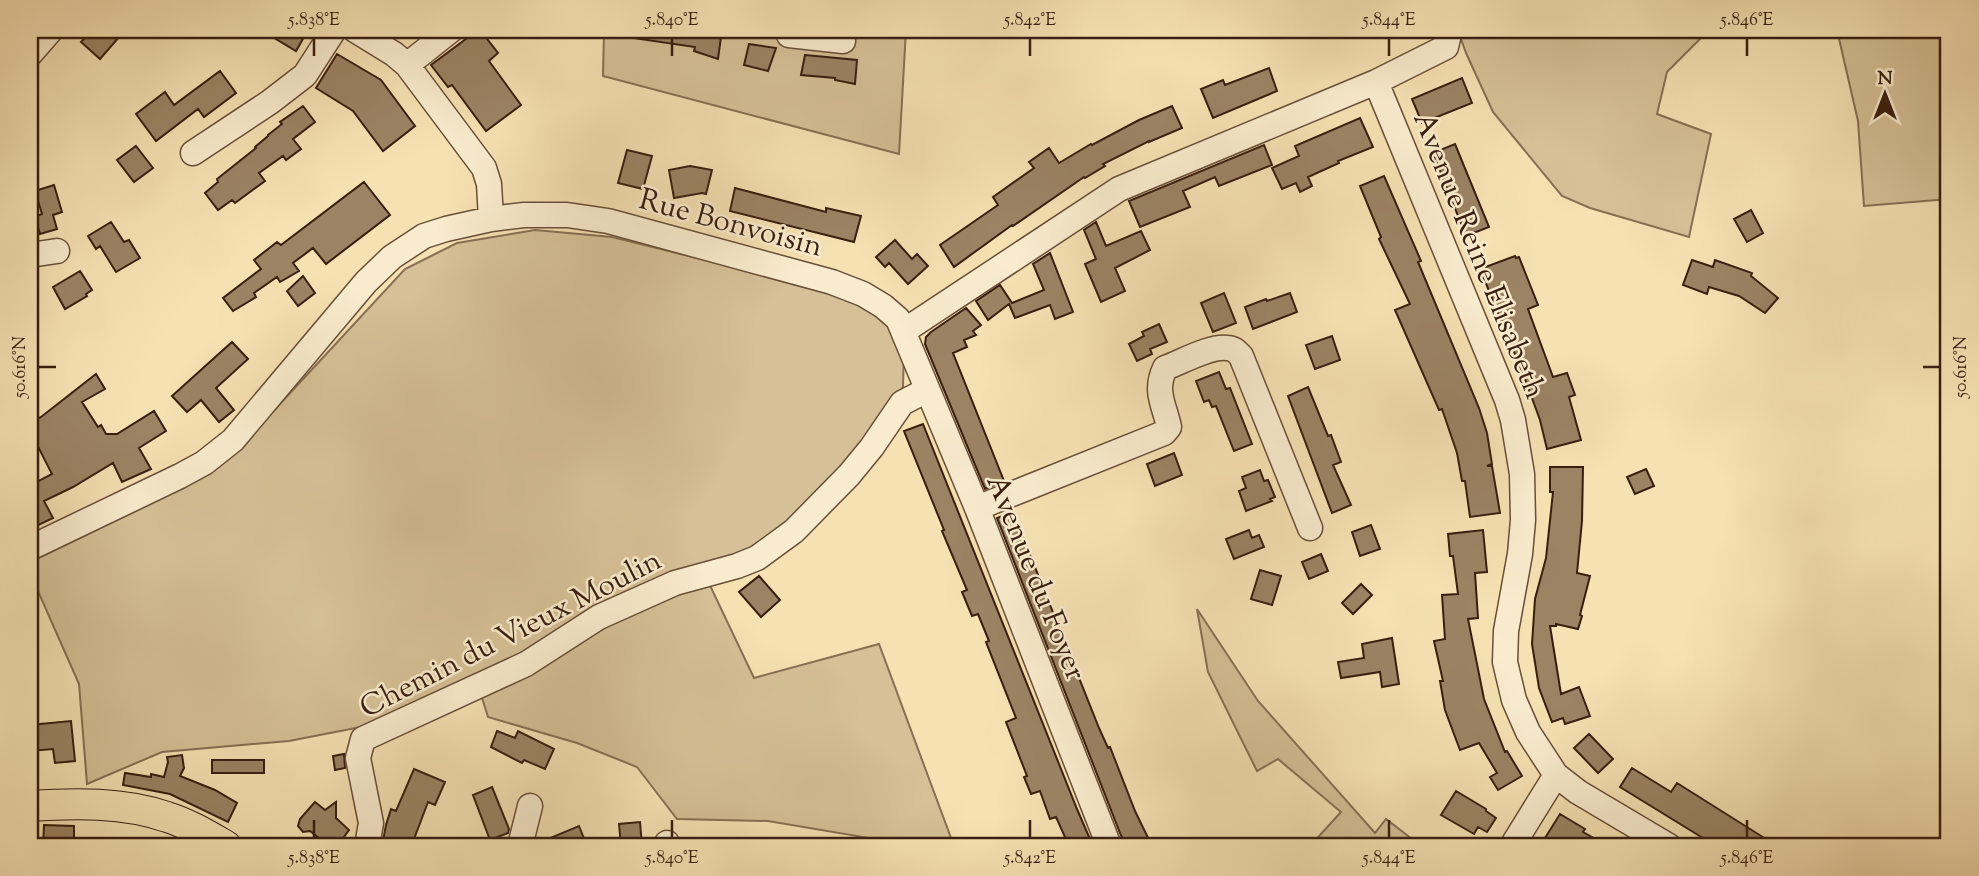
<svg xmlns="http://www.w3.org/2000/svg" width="1979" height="876" font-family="'Sorts Mill Goudy',serif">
<rect width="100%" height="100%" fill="#f6e1b3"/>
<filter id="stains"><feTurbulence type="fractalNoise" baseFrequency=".00286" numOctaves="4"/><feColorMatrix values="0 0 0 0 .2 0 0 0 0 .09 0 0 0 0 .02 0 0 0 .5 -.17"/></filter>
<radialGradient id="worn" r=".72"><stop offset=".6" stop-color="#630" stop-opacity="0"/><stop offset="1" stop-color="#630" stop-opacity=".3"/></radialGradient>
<path fill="#d6c097" stroke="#886f53" stroke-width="2" d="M604,30H906L899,154L603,76Z
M1463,30H1709L1667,72L1657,114L1711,134L1689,237L1590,208L1562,196L1493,112L1466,53L1461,39Z
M1837,30H1949V199L1864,206L1858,121Z
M535,230L612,237L847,295L885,320L904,352L903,387L863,446L774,539L705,575L754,678L879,644L954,846H875V839L768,821L677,819L637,767L577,743L488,717L477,682L366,726L289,741L162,752L87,784L79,684L30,573V562L152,503L228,460L405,269L457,243Z
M1197,609L1258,701L1375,833L1386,819L1421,846H1310L1341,812L1278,759L1257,771L1208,672Z"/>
<path fill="#9b8364" stroke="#391e0f" stroke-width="2" d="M92,30H114L120,36L100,59L81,42Z
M261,30H308L296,51Z
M478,30H480L498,53L489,61L521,105L486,131L452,85L448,87L431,65Z
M633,30H722L718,59L694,51L695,47L633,38Z
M749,44L776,48L768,71L744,65Z
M337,54L381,80L415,126L383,151L353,111L316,88Z
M805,55L857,60L855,84L835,80V78L801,75Z
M1269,68L1277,91L1213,118L1201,89L1223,80L1225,85Z
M220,71L236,93L204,117L198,109L156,141L136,114L165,92L174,105Z
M1462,78L1472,103L1422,123L1412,99Z
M303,106L315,122L293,139L301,149L286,160L283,156L259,173L265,181L235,203L232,200L218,210L205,193L218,182L217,179L256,148L255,147L268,136V135L282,124L280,122Z
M1172,106L1182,128L1149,142V141L1103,164L1105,166L1085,178L1084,177L1013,226L1012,225L954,267L940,245L998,205L993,197L1034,168L1029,162L1049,148L1059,163L1091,144L1092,145L1139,120Z
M1360,118L1373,147L1338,161L1339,163L1308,177L1312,186L1300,192L1296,183L1282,189L1272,168L1299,156L1295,146Z
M1455,144L1489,227L1466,236L1433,153Z
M1264,145L1272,165L1219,186L1215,177L1183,191L1190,207L1140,227L1129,201Z
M136,146L153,168L134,182L117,160Z
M627,150L652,156L643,189L618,183Z
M690,166L712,170L706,194L702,193L674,198L669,170Z
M1384,176L1421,261L1418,262L1479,408L1487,433L1492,464L1487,466H1492L1500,513L1470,517L1465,481H1462L1457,453L1442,409L1439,410L1395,310L1410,304L1379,239L1381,237L1360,186Z
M364,182L390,215L326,264L313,248L293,263L299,271L280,282L277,277L254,293L256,297L233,311L223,298L261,269L254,260L277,242L281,245Z
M54,185L62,212L53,215L57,229L40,234L35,217L42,214L35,191Z
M735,188L826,212V208L861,216L854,242L730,211Z
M1751,210L1763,233L1747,242L1734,219Z
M111,222L124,242L129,240L140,258L116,272L100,246L96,249L88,236Z
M1096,222L1106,246L1141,231L1150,250L1115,268L1125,291L1101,302L1085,264L1096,259L1084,230Z
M895,240L912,259L917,254L928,266L908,284L889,263L885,267L876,257Z
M1050,253L1073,312L1055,319L1050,305L1015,318L1009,304L988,320L976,301L1000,285L1012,303L1044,290L1033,264Z
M1515,256L1516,258L1519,257L1538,305L1528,309L1553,377L1567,373L1575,395L1569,397L1581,440L1547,449L1540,420L1522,371L1480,269Z
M1692,260L1713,267L1715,260L1752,273L1751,276L1778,298L1765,313L1739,296L1709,287L1707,294L1683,285Z
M80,271L92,290L86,294L87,296L65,309L53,287Z
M303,276L315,293L298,306L287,291Z
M1224,293L1236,323L1213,332L1201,303Z
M1290,293L1297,312L1253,329L1245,307L1266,299L1267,301Z
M966,308L981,325L973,331L976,335L964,340L967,347L953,353L1004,481L985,489L925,344L926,337L931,332Z
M1159,324L1167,342L1150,349L1152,354L1137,361L1129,344L1144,336L1142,332Z
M1332,336L1340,360L1315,369L1306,345Z
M232,342L248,359L216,388L234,410L219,422L201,400L187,412L172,396Z
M1219,372L1226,389L1230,388L1252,444L1234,451L1216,406L1212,407L1209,400L1204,402L1196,381Z
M96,374L105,389L82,402L98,427L101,425L106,434H117L154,411L166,431L139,448L151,469L122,482L113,463L73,487L44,501L53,518L30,529V473L35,483L52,474L30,431V423L41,417Z
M1308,387L1328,436L1331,435L1341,462L1333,465L1351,505L1332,513L1288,396Z
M923,424L1077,809L1093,846H1069L1056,817L1050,819L1040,791L1031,794L1024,777L1027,776L1006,722L1016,718L986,642L989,641L978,614L972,616L962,592L967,590L942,531L944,530L904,431Z
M1174,453L1182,475L1155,486L1147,464Z
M1550,467H1583L1582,521L1577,573L1590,576L1580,615L1582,616L1578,629L1556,624V626H1550L1561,694L1579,687L1590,716L1565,724L1563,718L1552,722L1539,688L1532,644L1535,599L1546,558L1553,492H1550Z
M1646,469L1654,486L1635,494L1627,477Z
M1260,470L1264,481L1268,480L1275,497L1270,499L1272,501L1246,511L1239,491L1246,488L1242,477Z
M1013,512L1099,728L1108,748L1110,747L1135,811L1152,846H1126L1120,833L997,518Z
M1371,525L1380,549L1360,556L1352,532Z
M1249,530L1252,538L1259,535L1264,547L1234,559L1226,539Z
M1483,530L1487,572L1475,573L1478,618L1468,619L1484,699L1505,752L1507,751L1522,776L1498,790L1490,777L1497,773L1479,743L1460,750L1445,710L1440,681H1443L1434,641L1445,639L1442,595L1458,594L1453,556H1450L1448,534Z
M1321,554L1328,571L1309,579L1302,562Z
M1260,570L1281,576L1272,605L1251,599Z
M759,576L780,600L761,617L739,592Z
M1361,584L1372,595L1353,614L1342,603Z
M1392,638L1399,684L1382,687L1380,672L1341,678L1338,662L1364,658L1362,644Z
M71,721L75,761L55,763L53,749L30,751V725Z
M497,731L515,738L518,731L554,749L545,769L524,760L522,763L491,747Z
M1589,734L1613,759L1598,773L1574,748Z
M344,754L345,768L335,770L333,756Z
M182,755L184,768L180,776L215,790L237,803L228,822L170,794L123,785L125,773L151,777V774L164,777L168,762L167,757Z
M212,760H264V773H212Z
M1632,768L1671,792L1677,783L1777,846H1716L1620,787Z
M414,769L445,782L435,805L428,802L414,839H410L408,846H382L386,825L391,809L396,811Z
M492,787L509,829L508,833L490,840L473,795Z
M1456,791L1486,809V811L1496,818L1487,832L1478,827L1474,834L1441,815Z
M315,802L325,810L336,802V818L349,830L337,846H329L310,831L303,832L298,826L300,819Z
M1560,814L1585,829L1583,832L1608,846H1540Z
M640,822L642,846H621L619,824Z
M44,825L74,826V846H43Z
M579,826L587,846H535L536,844Z"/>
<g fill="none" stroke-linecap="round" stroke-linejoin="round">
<defs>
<path id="minor" d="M355,30L394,54L407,65L484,168L489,184L491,219
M790,30L789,35L843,41
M30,54L51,30
M407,65L451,30
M1376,82L1507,400L1513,420L1522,474L1523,520L1520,554L1506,631L1505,662L1514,700L1528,732L1556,775L1578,792L1669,846
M193,153L270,102L305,75L334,30
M30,255L57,251
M904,331L1119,189L1376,82L1446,47L1450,30
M977,508L1164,433L1169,427C1164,404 1154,391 1165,368C1182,362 1209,346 1227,348C1234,348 1237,352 1241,356L1310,528
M30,548L180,476L204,463L233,440L366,282L392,257L424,236L446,229L491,219L524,215H567L608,221L832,282L863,294L883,306L898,319L977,508L1109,846
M367,846L371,823L358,758L363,739L526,664L599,617L675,583L737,566L757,558L794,531L849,475L872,447L902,403L927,390
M520,846L530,806
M666,846L667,843
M1512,846L1556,775"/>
<path id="major" d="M30,806C74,803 124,802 167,817C187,823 207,835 226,846"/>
</defs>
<use href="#minor" stroke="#684f38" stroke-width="27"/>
<use href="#major" stroke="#391e0f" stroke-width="32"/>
<use href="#minor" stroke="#f9ecce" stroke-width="24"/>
<use href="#major" stroke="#f6e1b3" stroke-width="30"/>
</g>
<path fill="none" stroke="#391e0f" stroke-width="2.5" d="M314,38V56M672,38V56M1030,38V56M1389,38V56M1747,38V56M38,367H56M1923,367H1940M314,820V838M672,820V838M1030,820V838M1389,820V838M1747,820V838"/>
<g text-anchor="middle" stroke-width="5" stroke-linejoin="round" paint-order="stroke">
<g font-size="30" fill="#391e0f" stroke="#f9ecce">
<text transform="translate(731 222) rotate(15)" y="10">Rue Bonvoisin</text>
<text transform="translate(1480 255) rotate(68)" y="10">Avenue Reine Elisabeth</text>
<text transform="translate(1037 577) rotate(68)" y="10">Avenue du Foyer</text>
<text transform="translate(510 633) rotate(-27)" y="10">Chemin du Vieux Moulin</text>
</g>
</g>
<rect width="1979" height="876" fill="none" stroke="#f6e1b3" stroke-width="77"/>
<g transform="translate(1885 94)" stroke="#f9ecce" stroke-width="5" paint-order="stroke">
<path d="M0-5L12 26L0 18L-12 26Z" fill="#391e0f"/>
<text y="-10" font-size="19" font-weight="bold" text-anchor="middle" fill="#391e0f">N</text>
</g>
<rect x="38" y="38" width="1902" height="800" fill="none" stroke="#391e0f" stroke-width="2.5"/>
<g font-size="18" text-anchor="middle" fill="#391e0f">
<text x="314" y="25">5.838°E</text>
<text x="672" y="25">5.840°E</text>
<text x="1030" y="25">5.842°E</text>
<text x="1389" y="25">5.844°E</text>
<text x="1747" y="25">5.846°E</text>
<text transform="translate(19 367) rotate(-90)" y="6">50.616°N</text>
<text transform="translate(1960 367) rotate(-90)" y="6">50.616°N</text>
<text x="314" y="863">5.838°E</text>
<text x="672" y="863">5.840°E</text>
<text x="1030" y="863">5.842°E</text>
<text x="1389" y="863">5.844°E</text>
<text x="1747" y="863">5.846°E</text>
</g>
<rect width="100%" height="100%" filter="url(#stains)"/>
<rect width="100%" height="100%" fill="url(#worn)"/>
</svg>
